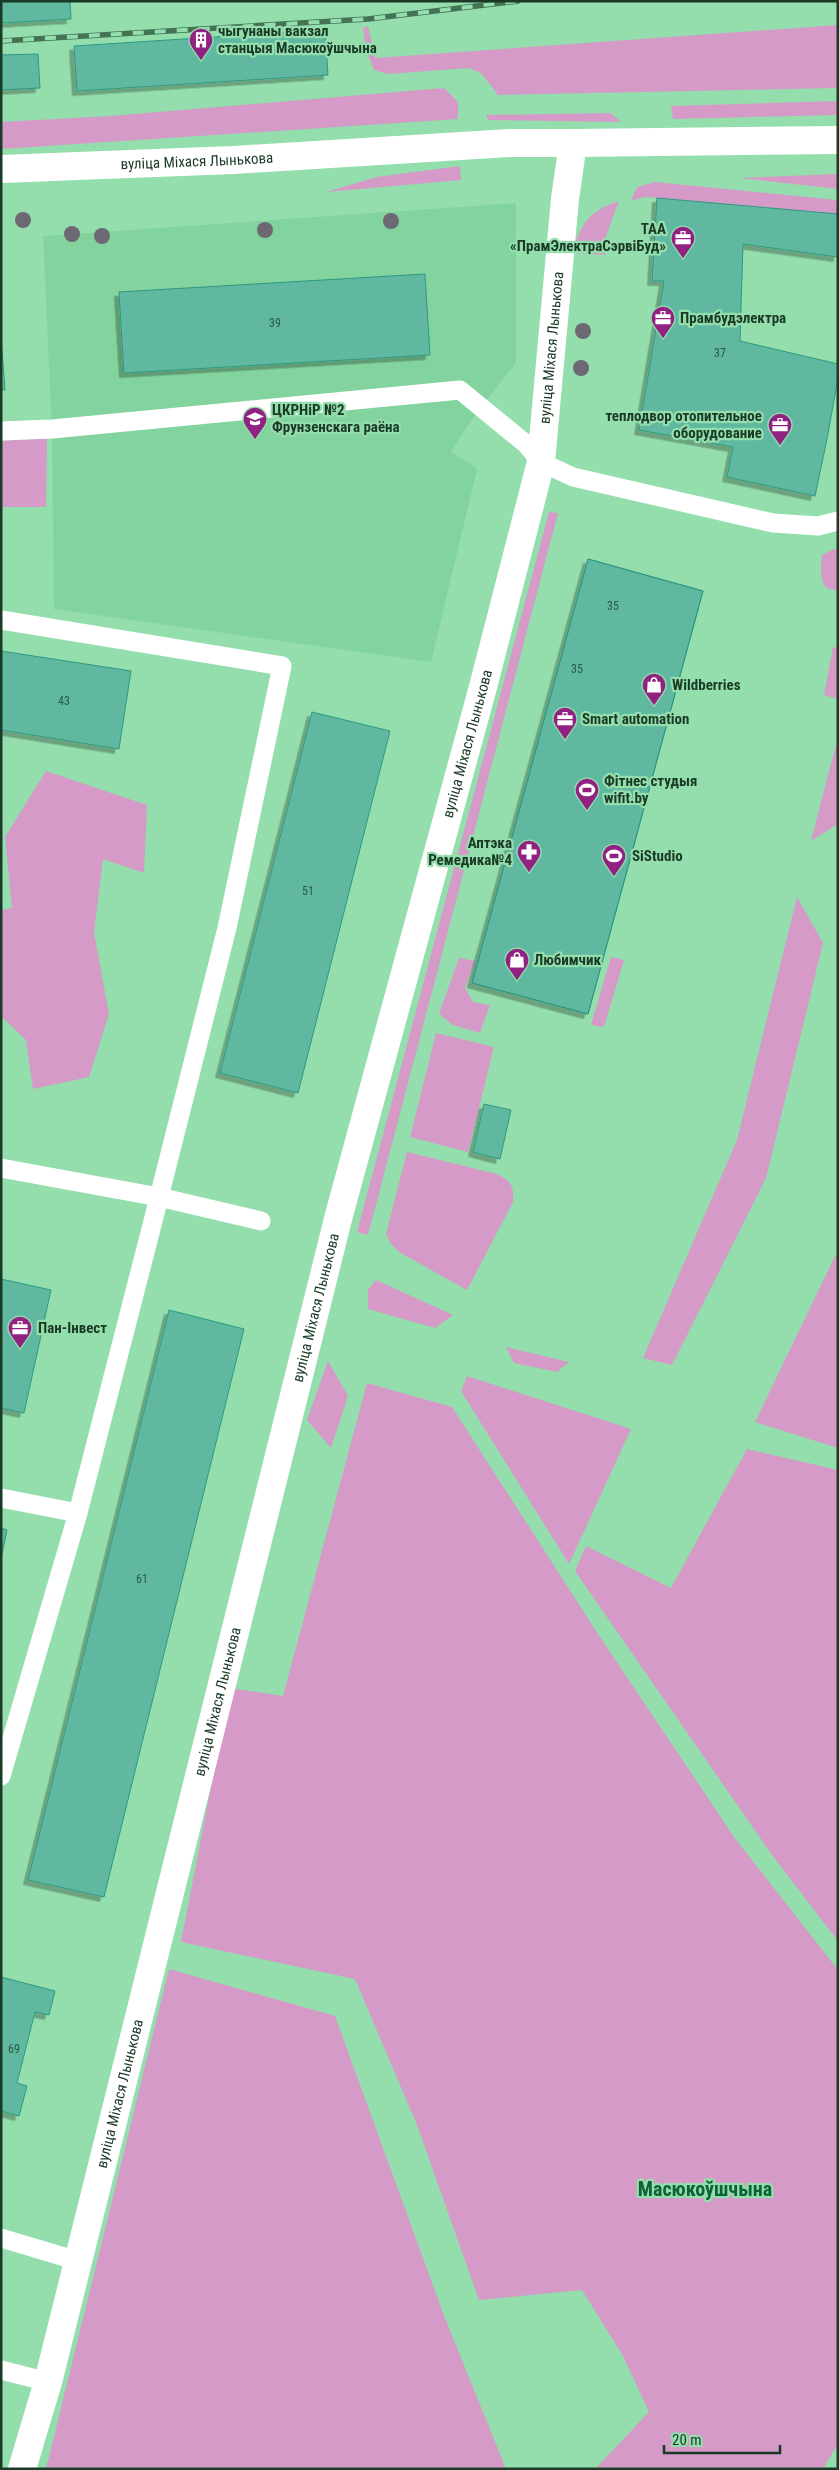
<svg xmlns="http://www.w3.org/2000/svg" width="839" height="2470" font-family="'Roboto Condensed',sans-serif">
<defs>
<filter id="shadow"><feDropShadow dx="-4.5" dy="4.5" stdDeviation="0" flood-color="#0004"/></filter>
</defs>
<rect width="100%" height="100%" fill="#93deac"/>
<path fill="#82d39d" d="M516,203V363L480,408L451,451L477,469L431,662L54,609L52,429L43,236Z"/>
<path fill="#d59ac8" d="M838,25V88L498,95L482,74L469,68L388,74L374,70L366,49L363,28L368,26L375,58Z
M444,88L458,102V119L1,149V122L110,116Z
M838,101V115L673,119L671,106Z
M610,113L621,122L488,120L486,115Z
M460,166L461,180L326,192L377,177Z
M838,174V189L739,178Z
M655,182L838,200V214L645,197L631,201L637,187Z
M619,201L606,236L605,255L572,253C581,223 589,211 619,201Z
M47,438L46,507H1V441Z
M549,512L558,513L368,1235L357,1232Z
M834,549L838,550V591L826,588C820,577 820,568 822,555Z
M833,647L838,648V699L824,695Z
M838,737V824L811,841Z
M46,771L147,805L144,873L103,859L94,933L109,1014L89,1077L33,1089L26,1040L1,1016V910L12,908L5,837Z
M797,897L823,943L766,1178L672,1365L643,1358L737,1140Z
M611,957L624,960L604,1027L591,1025Z
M459,958L475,961L465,988L473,1002L490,1005L480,1033L453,1025L439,1014Z
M436,1033L494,1047L468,1152L410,1137Z
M407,1152L497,1174C512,1182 514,1186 513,1202L467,1290L399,1252L391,1244L386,1234Z
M838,1250V1448L755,1422Z
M376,1280L453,1315L435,1328L368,1309V1290Z
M506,1347L569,1362L557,1372L514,1363Z
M328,1361L348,1396L331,1448L307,1420Z
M467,1376L631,1429L569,1564L461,1391Z
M367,1383L452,1407L598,1634L734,1837L838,1970V2444L823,2469H595L649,2412L623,2356L582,2290L479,2300L417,2125L355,1979L181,1942L230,1688L283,1696Z
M747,1449L838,1470V1941L772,1855L575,1571L586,1546L671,1588Z
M169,1969L335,2016L443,2313L506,2469H46Z"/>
<path fill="#60b8a1" stroke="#2e9981" filter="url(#shadow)" d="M1,1H70L71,19L1,23Z
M325,30L328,75L77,91L74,46Z
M38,54L40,88L1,90V55Z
M657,198L838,214V257L743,244L740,341L838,364V378L827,439L815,496L727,477L733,447L639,430L664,281H652Z
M425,274L430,355L124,373L119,292Z
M1,338L5,390H1Z
M588,559L703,591L588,1014L472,983Z
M588,559L703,591L588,1014L472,983Z
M1,651L131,671L119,749L1,730Z
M312,712L390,731L298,1093L220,1073Z
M484,1104L511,1110L500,1159L473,1152Z
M1,1279L51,1290L24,1413L1,1408Z
M169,1310L244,1329L104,1897L28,1880Z
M1,1528L7,1530L1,1559Z
M1,1977L55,1991L49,2015L35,2012L17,2083L27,2086L19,2116L1,2111Z"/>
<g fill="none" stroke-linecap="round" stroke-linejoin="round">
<path stroke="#fff" stroke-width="19" d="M1,431L52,429L460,390L526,444L541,462L573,477L773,523L818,526L838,521
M1,620L282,666L227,928L152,1225L78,1513L1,1776
M1,1168L159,1197L261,1221
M1,1498L78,1513
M1,2238L78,2261
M1,2370L48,2382"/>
<path stroke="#fff" stroke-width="28" id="s1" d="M1,169L233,160L510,143H573"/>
<path stroke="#fff" stroke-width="28" id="s2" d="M22,2469L48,2382L339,1215L483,687L541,462L565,199L573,143L838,140"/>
<defs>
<path id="rail" d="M1,41L368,19L518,1"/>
</defs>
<use href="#rail" stroke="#447254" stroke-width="5.5"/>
<use href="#rail" stroke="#93deac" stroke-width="4" stroke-dasharray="11" stroke-linecap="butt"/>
</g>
<g fill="#6d6873">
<circle cx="23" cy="220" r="8"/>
<circle cx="391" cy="221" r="8"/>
<circle cx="265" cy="230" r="8"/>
<circle cx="72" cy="234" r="8"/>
<circle cx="102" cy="236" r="8"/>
<circle cx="583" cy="331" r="8"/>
<circle cx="581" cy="368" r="8"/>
</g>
<defs>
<symbol id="building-pin" viewBox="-11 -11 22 30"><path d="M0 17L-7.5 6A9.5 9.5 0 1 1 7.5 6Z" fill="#922282" stroke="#93deac"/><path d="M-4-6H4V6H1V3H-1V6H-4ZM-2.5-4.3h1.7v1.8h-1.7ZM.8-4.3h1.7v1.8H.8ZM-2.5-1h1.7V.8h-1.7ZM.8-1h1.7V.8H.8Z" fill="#fff"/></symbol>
<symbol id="office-pin" viewBox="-11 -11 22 30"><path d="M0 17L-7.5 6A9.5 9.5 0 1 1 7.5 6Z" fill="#922282" stroke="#93deac"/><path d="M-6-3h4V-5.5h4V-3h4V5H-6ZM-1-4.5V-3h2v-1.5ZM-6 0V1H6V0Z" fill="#fff"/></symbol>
<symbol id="school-pin" viewBox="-11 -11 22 30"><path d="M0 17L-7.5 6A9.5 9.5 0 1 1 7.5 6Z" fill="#922282" stroke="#93deac"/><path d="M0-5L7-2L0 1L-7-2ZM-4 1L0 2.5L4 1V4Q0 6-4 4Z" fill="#fff"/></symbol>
<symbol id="shop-pin" viewBox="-11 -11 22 30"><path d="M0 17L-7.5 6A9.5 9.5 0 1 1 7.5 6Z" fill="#922282" stroke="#93deac"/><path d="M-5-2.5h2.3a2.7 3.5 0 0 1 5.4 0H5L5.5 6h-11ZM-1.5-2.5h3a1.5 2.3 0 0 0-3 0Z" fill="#fff"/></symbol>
<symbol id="stadium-pin" viewBox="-11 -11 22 30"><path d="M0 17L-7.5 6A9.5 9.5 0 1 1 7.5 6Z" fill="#922282" stroke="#93deac"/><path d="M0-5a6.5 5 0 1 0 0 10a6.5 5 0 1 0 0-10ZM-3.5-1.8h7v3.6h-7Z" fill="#fff"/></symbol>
<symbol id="pharmacy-pin" viewBox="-11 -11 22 30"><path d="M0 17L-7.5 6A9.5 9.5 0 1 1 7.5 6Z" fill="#922282" stroke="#93deac"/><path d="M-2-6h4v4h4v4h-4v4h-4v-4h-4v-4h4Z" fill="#fff"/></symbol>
</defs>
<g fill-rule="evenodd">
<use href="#building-pin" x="187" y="26" width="28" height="38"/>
<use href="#office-pin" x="669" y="224" width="28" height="38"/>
<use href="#office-pin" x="649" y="304" width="28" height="38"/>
<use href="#school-pin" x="241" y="405" width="28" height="38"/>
<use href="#office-pin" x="766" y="411" width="28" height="38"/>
<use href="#shop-pin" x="640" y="671" width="28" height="38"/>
<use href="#office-pin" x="551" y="705" width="28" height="38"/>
<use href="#stadium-pin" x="573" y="776" width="28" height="38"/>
<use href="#pharmacy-pin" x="515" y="838" width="28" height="38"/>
<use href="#stadium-pin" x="600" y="842" width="28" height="38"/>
<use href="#shop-pin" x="503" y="946" width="28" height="38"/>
<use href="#office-pin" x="6" y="1314" width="28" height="38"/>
</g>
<g text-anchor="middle" stroke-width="4.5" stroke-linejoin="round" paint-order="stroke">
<g font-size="12" fill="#2c5a45">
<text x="275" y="327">39</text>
<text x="720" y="357">37</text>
<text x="613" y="610">35</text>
<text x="577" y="673">35</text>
<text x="64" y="705">43</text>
<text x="308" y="895">51</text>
<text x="142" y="1583">61</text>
<text x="14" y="2053">69</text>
</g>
<g font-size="15" font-weight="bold" fill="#1b3a26" stroke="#93deac" text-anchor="start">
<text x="218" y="36">чыгунаны вакзал<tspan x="218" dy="17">станцыя Масюкоўшчына</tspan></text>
<text x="666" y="234" text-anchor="end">ТАА<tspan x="666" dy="17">«ПрамЭлектраСэрвіБуд»</tspan></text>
<text x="680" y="323">Прамбудэлектра</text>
<text x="272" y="415">ЦКРНіР №2<tspan x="272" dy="17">Фрунзенскага раёна</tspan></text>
<text x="762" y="421" text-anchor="end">теплодвор отопительное<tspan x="762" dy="17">оборудование</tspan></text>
<text x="672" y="690">Wildberries</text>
<text x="582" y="724">Smart automation</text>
<text x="604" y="786">Фітнес студыя<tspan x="604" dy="17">wifit.by</tspan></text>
<text x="512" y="848" text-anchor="end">Аптэка<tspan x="512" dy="17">Ремедика№4</tspan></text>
<text x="632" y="861">SiStudio</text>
<text x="534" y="965">Любимчик</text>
<text x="38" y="1333">Пан-Інвест</text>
</g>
<g font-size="15" fill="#1b3a26" stroke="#93deac">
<text dy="5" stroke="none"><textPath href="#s1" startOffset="196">вуліца Міхася Лынькова</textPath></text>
<text dy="5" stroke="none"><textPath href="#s2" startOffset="2188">вуліца Міхася Лынькова</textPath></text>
<text dy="5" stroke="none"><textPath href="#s2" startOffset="1782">вуліца Міхася Лынькова</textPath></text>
<text dy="5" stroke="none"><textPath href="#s2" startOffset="1198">вуліца Міхася Лынькова</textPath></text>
<text dy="5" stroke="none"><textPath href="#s2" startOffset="792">вуліца Міхася Лынькова</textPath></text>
<text dy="5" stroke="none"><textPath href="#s2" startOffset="388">вуліца Міхася Лынькова</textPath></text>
</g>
<g font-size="20" font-weight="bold" fill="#0f6237" stroke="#93deac">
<text x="705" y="2196">Масюкоўшчына</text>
</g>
</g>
<rect width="839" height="2470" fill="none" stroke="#1b3a26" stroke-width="5"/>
<path d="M664 2445v8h116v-8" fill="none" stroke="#1b3a26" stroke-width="2.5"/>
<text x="672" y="2445" font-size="15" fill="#1b3a26" stroke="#93deac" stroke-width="4" paint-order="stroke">20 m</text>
</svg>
